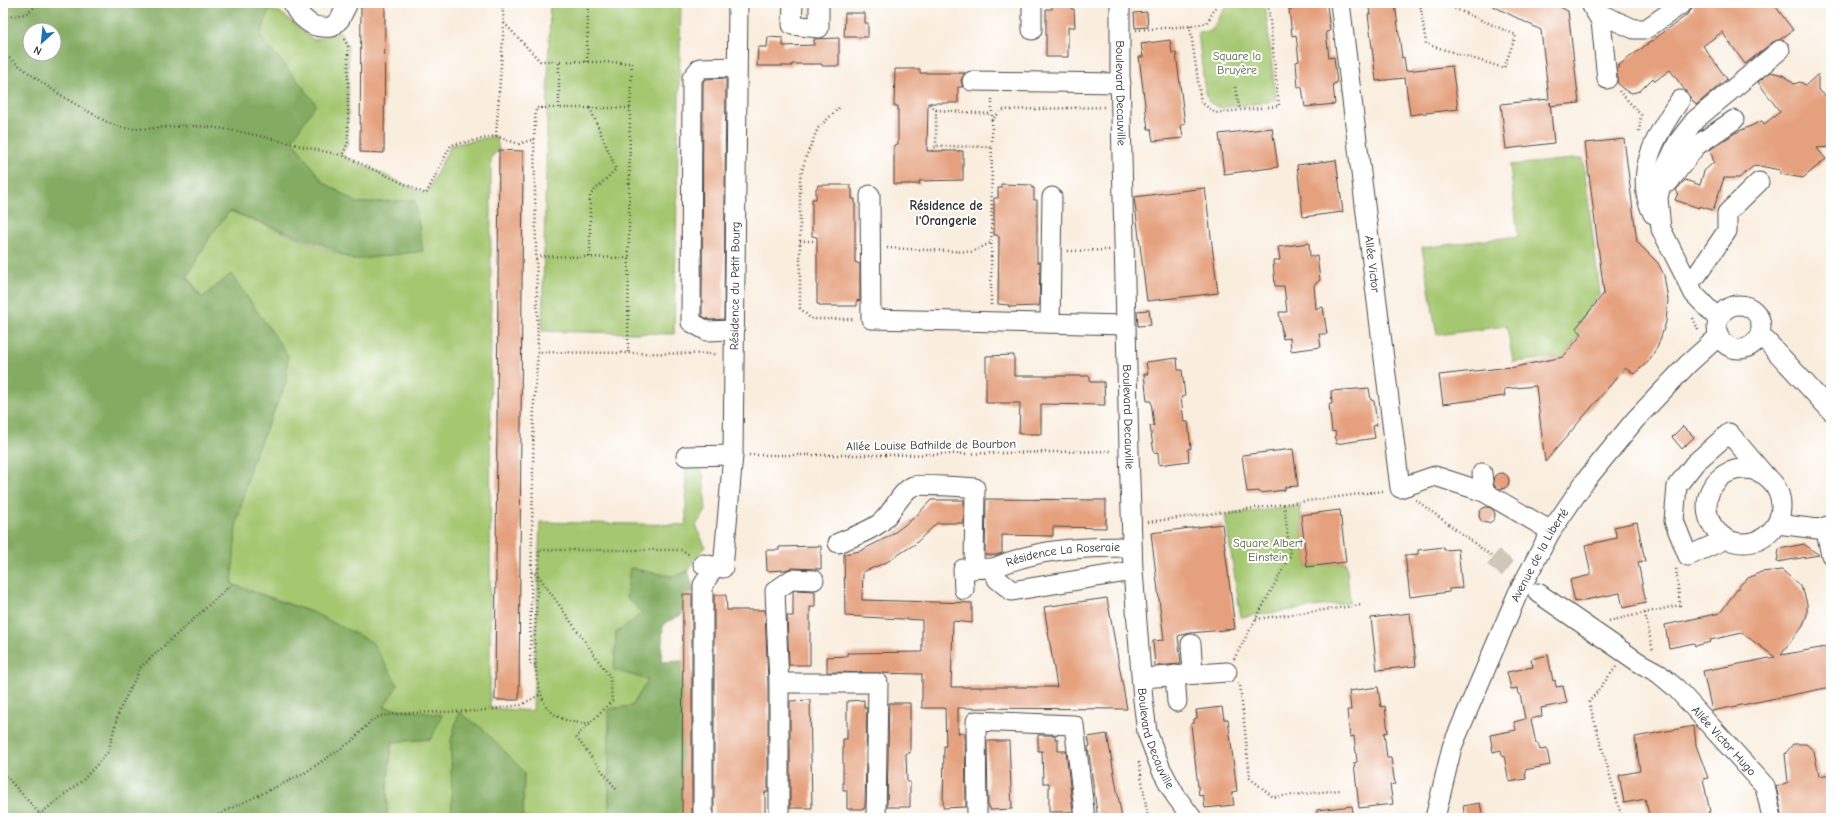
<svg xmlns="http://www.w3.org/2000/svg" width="1834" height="821" font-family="'Comic Neue',sans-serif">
<rect width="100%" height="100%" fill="#fff"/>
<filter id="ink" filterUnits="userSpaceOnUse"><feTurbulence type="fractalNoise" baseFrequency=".025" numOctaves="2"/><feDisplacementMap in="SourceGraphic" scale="8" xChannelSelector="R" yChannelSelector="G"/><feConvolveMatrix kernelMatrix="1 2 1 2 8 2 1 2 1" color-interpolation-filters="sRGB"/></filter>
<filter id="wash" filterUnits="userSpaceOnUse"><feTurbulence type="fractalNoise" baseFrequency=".012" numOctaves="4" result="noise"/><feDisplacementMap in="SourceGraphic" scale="16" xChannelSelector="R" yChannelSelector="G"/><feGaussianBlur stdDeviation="0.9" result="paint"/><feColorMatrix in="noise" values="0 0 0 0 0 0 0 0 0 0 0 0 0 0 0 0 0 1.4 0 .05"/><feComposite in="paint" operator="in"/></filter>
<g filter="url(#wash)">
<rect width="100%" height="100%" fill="#f9eddd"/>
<path fill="#a4c770" stroke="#68794e" d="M550,3H681L674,334L542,331Z
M1228,3H1265L1276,101L1221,108L1210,103L1205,93L1198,32L1211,31Z
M269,10L280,12L314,40L340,31L348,46V143L342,155L426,194L451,145L496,136L499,150L491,157L490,708L533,711L540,522L686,525V456L703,473L706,511L696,525L705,547C697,555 694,563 688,570C677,582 645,571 631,568L642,613L648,680L632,706L609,709V818H523L524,772L459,712L451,741L452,818H387V789L392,742L430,739L384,707L314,613L232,584L236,526L252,461L286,383L231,275L202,298L187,277L212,233L230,211L354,260L415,200L357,203L323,182L291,140L260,37Z
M1583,158L1600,294L1578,323L1580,334L1563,357L1513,362L1507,326L1437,335L1422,248L1518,236L1510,165Z
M1300,506L1307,567L1346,562L1350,602L1241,617L1225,515Z"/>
<path fill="#83ac62" stroke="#576c46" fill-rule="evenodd" d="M3,3H263L269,10L260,37L295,77L316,104L292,140L323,182L357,203L415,200L423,251L354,260L327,247L230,211L212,233L187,277L202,298L231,274L288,355L286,383L252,461L236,526L232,584L314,613L372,642L398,685L384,707L442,715L431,739L392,742L387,789V818H3ZM30,30H54V54H30Z
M630,568L674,577L688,571L694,590L681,615L663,624L661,662L682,661L697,680L690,716L692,787L689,818H609V709L632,706L648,680L614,670L616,633L642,613L626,597Z
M459,712L484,730L524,772L523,818H452L451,741Z"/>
<g id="blocks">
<path fill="#e5a17e" d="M361,3H385L384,153L360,152Z
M1052,3H1071V9H1074L1075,27H1068V57H1046V9H1052Z
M1292,3H1323V6L1327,5L1330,31L1326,32L1329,58L1334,57L1337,83L1333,84L1335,104L1305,107L1302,87L1298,88L1296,62L1299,61L1296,35L1292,36L1289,9H1293Z
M1368,3H1395L1402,58L1404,57L1406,71L1452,66L1458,109L1410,115L1405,78L1376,81L1368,14H1370Z
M1487,3H1551L1568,11L1579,103L1550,106V102L1554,143L1506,149L1501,104L1549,99L1541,30Z
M1694,3H1773L1793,30L1781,39L1773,42L1745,64L1722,32L1703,46L1727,79L1696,105L1670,70L1655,81L1653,78L1640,91L1632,93L1623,89L1617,82V70L1619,65L1687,15V14L1693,8Z
M1147,12L1148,27L1135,28L1134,13Z
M845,13H865V23H868V37H844Z
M768,37L783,38V46L814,45V39L839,38V66H822V64H792V66H757L758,47H767Z
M1170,40L1172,53H1176L1185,124L1181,125L1183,138L1153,141L1151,129H1148L1139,57H1143L1141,44Z
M895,69H920V73H965L961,80L963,87H958V103H928L927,151H963V180L919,181L920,184H894V145L898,144V106H894Z
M1771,72L1783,75L1794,84L1800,82L1806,85L1818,74V90L1825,95H1831V147L1817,148L1826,159L1803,178L1780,174V170L1755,165L1739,178H1724L1713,210L1699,206V208L1675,200L1678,193L1676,190L1685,180L1700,185L1704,171L1714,162L1710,150L1735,133L1762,121L1764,124L1780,112L1758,82Z
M726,78L724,319L710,320L702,316L703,82L705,79Z
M1272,128L1278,167L1224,174L1219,134Z
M1624,139L1637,242L1658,263L1664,275L1668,300L1666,322L1658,346L1648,362L1634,374L1625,368L1545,462L1536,386L1504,389L1505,396L1443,404L1439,375L1510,367V368L1563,357L1582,334L1576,328L1604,293L1585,143Z
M499,150L523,151L519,700H495Z
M1336,160L1343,212L1303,217L1297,165Z
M1001,184L1032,185V188H1034V200H1037V262H1040L1039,306L1009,307V305L998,304L999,237L997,235H994V198H998V188H1001Z
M818,185H850V188L852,189V199H855V262L860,264V301L857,300V306H820V304H817V237L812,236V199H816V188H817Z
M1205,188L1218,293L1147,301L1134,197Z
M1309,243L1310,257L1317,255L1320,280L1314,285L1316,309L1323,307L1327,334H1319L1321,347L1291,351L1290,338L1283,339L1279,312H1287L1284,286H1275L1273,260H1280L1278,247Z
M1149,310L1151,325L1138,326L1137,311Z
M1014,355V376H1090V382H1104L1105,405L1041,404V434H1019L1020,403H986V356Z
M1177,358L1178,370H1182L1185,396L1181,397L1184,422H1188L1191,448L1188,449L1189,461L1159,465L1158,452L1154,453L1150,426H1154L1151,401H1147L1144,374H1148L1146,362Z
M1369,388L1371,400L1374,401L1377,425L1373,426L1375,438L1336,444L1335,431L1332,432L1329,404H1332L1331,391Z
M1683,426L1694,437L1682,449L1672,437Z
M1293,449L1298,486L1285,487V490L1260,493L1259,491L1247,492L1242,455Z
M1493 481a8 8 0 1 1 16 0a8 8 0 1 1-16 0Z
M986,499L1106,500V528L1053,527V536L1002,535V553L996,555H985Z
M931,500H964V523H937L915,544L887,562L863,572L862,600L972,603V623L953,621L951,687H1057L1044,607L1107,598L1127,709L958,708V733H965L966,807L943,808L944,746H946L945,708H922V674L827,672V657L847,656V653L922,652V620L845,616L844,554L860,551L890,536L915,517Z
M1479 515a8 8 0 1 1 16 0a8 8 0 1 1-16 0Z
M1340,510L1346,562L1307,567L1301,515Z
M1637,522L1645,561L1638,562L1646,603L1623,608L1620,593L1575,602L1570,580L1591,575L1585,545L1617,538L1614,527Z
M1222,524L1235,629L1190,633L1178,636L1181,664L1155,666L1153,641L1164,640L1151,533Z
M1804,544L1819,555L1777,562L1779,549Z
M821,546V569L792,568L785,570L767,571L766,550H779V547Z
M1444,547V550L1458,549L1462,588L1449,589V592L1410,597L1405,555L1418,554V550Z
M1782,570L1799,585L1804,593L1807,604V615L1803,625L1781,655L1831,646V687L1712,711L1703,671L1775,657L1742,633L1710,640L1711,642L1695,646L1694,643L1669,648L1665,625L1720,613L1741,584L1748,578L1761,572Z
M795,590L815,591V607H810V665H789L787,616H793V592Z
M683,594H692V818H682Z
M714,595H726L727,610H765L768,683V792H765V818H714Z
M1410,613L1416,666L1377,670L1371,618Z
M1548,655L1553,681L1555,680L1556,687L1563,686L1567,703L1541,708L1542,716L1531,719L1536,744L1538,743L1540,750L1547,749L1550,765L1525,770L1526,779L1509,782L1504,756L1502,757L1501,750L1493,752L1490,735L1516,730L1514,722L1525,719L1520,694H1518L1517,688L1511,689L1507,672L1533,667L1531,659Z
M1378,687L1381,707L1385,706L1388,732L1384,733L1387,758H1391L1395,784L1390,785L1393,804L1359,808L1354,763L1357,762L1354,736L1350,737L1347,710H1351L1349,691Z
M810,700L812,808H790V701Z
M864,700V708H867L865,807L864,809H847V790H843V739H847V701Z
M889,703H910V753H906L907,782H910V807H887Z
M1222,707L1224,719H1228L1237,791L1232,792L1234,805L1205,808L1203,795L1199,796L1191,724L1194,723V719L1197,718L1196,710Z
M1694,726L1696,745L1708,778L1703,779L1710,812H1708L1709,818H1650L1645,799L1624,803L1619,775L1640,771L1635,737Z
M1107,734L1122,818H1098L1096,805L1088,747L1090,746L1088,737Z
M1038,735H1055V739H1058V751H1066L1073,812H1049V783H1043L1042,751H1038Z
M987,741H1009L1012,809L990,810V807H988Z
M1793,744H1806L1814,751L1819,776L1831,774V818H1783L1776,787L1788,782L1785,754Z
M1480,803L1483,818H1465L1463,806Z
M1352,806L1354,818H1317V810Z"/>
</g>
</g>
<g filter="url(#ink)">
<use href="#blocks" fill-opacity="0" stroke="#4a4846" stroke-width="1"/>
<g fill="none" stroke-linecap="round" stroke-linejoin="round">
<path stroke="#d0c6b9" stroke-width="19" stroke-dasharray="19 10" stroke-linecap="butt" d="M1493,557L1537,592"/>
<defs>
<g id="minor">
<path d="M293,3C294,8 296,10 299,14C311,26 315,28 332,27L340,19L348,3"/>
<path d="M793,3L792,25L819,28V3"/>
<path id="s1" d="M1120,3V73L1129,451L1133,571L1143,700L1147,732L1161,769L1175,795L1192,818"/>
<path id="s2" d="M1340,3L1400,488L1435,476L1484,492L1551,531"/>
<path d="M1592,6L1601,21L1607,79"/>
<path d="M1598,13L1634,29H1646L1683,3"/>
<path d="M1032,30V3"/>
<path d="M972,81L1121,83"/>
<path d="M1669,182L1696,146L1734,120"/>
<path d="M870,195L871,319L1125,325"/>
<path d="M1653,214C1632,174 1657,133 1680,100"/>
<path d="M1687,281L1697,275L1727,231V213L1759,182"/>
<circle cx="1739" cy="327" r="22"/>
<path d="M1718,319L1694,294L1661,229L1658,198L1664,171L1678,142L1695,120L1780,50"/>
<path d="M1050,323L1052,197"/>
<path d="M734,330L707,331L691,322L692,78L700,68L737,67"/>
<path d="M1760,334L1831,411"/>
<path d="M686,456L733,455"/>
<circle cx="1744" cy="506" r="37"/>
<path d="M1482,473L1484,492"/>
<path d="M1777,524L1818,529L1831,525"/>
<path d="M1825,527L1831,555"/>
<path d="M1726,539L1688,556L1674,521L1677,486L1695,463L1729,433L1763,473"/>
<path d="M838,543C852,537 868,532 880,523C893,513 899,493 913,486C919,484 966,487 975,488L974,569"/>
<path id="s3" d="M703,564L723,568L733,455L738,3"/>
<path id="s4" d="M994,568C1038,548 1085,547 1132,547"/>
<path d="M964,590L963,569L994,568L997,579L1012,591L1133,571"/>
<path id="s5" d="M1538,593L1638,662L1658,673L1676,688L1765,786L1772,818"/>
<path d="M1191,644L1193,673"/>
<path d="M1175,675L1177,702"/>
<path d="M1142,678L1227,672"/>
<path d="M779,683L775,591L792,579L814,580"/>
<path d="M703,818V585L715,566"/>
<path d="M779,818V683H878L876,818"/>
<path d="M977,818L976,721L1074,725L1085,818"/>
<path id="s6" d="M1435,818L1452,747L1518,593L1551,531L1586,480L1635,420L1688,364L1719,336"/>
</g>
</defs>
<use href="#minor" stroke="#4a4846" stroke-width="21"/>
<path stroke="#4a4846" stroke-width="2.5" stroke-dasharray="1 3" stroke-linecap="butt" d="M1420,3L1426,44L1504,68L1516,35L1442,3
M3,18L25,14L40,3
M504,23L540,61H559
M1190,26L1201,102L1215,113L1279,106L1268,3
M1136,30L1190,26L1207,23L1218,3
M344,39L348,46V143L342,155L426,194L451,145L496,136L519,144L534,139L538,352L717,354
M3,53C32,76 61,97 93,114C103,120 115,127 126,128C146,131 172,125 193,126C244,128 292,146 342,155
M587,62L588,3
M1235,87L1240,110
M1619,91L1641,115L1639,133
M930,104L936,110V146
M559,108V61L632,63L630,108
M590,108L616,169L590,195V257
M839,108L818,128L806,157L800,178V308L811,319H855
M936,110L992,114
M992,120V99
M496,136L504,23L502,3
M534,139L536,108H630L628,353
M932,151L936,146L992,147
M800,241H813
M887,248L972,252L992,242
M1068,251L1109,250
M536,256L629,258
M991,305L992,120L1002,110L1104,107
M1693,318L1699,332
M749,455H890L1112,451
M1416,500L1493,557
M1148,522L1383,491
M531,572L538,575C537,609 527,680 548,708C557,720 576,724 590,723
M1645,613L1653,652
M1256,619L1362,605
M1609,621L1680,605L1676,568
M1234,659L1290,556L1284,504
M535,665L530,664L534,402L538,352
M1616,667L1589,702L1622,818
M1238,683L1240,685L1250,778L1273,797L1340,790
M1139,762L1148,818
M3,773L40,814V818
M616,789L576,737L612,701L610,677L538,575L539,550H682L690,555
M48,818L40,814L82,781L108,752L119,711L141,667L232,584
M211,818L303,774L352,741L371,721L380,716L407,713L478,711L521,705L541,694"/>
<use href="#minor" stroke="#fff" stroke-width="19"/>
</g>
</g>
<g text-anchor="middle" stroke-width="4" stroke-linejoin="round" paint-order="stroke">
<g font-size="12" fill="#556243" stroke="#fff">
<text x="1237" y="60">Square la<tspan x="1237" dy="14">Bruyère</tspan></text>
<text x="1268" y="547">Square Albert<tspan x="1268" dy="14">Einstein</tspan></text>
</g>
<g font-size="12" fill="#2b2b2b" stroke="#fff">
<text dy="4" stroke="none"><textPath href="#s1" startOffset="90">Boulevard Decauville</textPath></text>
<text dy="4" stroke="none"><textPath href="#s2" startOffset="263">Allée Victor</textPath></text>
<text dy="4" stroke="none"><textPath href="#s3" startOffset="303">Résidence du Petit Bourg</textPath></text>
<text dy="4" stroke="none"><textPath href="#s1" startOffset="414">Boulevard Decauville</textPath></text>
<text transform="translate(931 445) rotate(-1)" y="4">Allée Louise Bathilde de Bourbon</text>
<text dy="4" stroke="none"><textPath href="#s4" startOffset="71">Résidence La Roseraie</textPath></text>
<text dy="4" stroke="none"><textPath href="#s6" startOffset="284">Avenue de la Liberté</textPath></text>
<text dy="4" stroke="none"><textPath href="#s1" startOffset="738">Boulevard Decauville</textPath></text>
<text dy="4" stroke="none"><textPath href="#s5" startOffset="239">Allée Victor Hugo</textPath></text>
</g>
<g font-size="13" font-weight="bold" fill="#2b2b2b" stroke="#fff">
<text x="946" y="210">Résidence de<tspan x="946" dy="15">l'Orangerie</tspan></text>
</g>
</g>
<rect width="1834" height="821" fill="none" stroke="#fff" stroke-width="16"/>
<g transform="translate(42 42) rotate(207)"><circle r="19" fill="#ffffff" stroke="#aaaaaa"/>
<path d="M0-3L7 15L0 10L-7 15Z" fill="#1f6fb2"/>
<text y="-6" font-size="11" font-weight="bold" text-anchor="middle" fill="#2b2b2b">N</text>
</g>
</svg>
